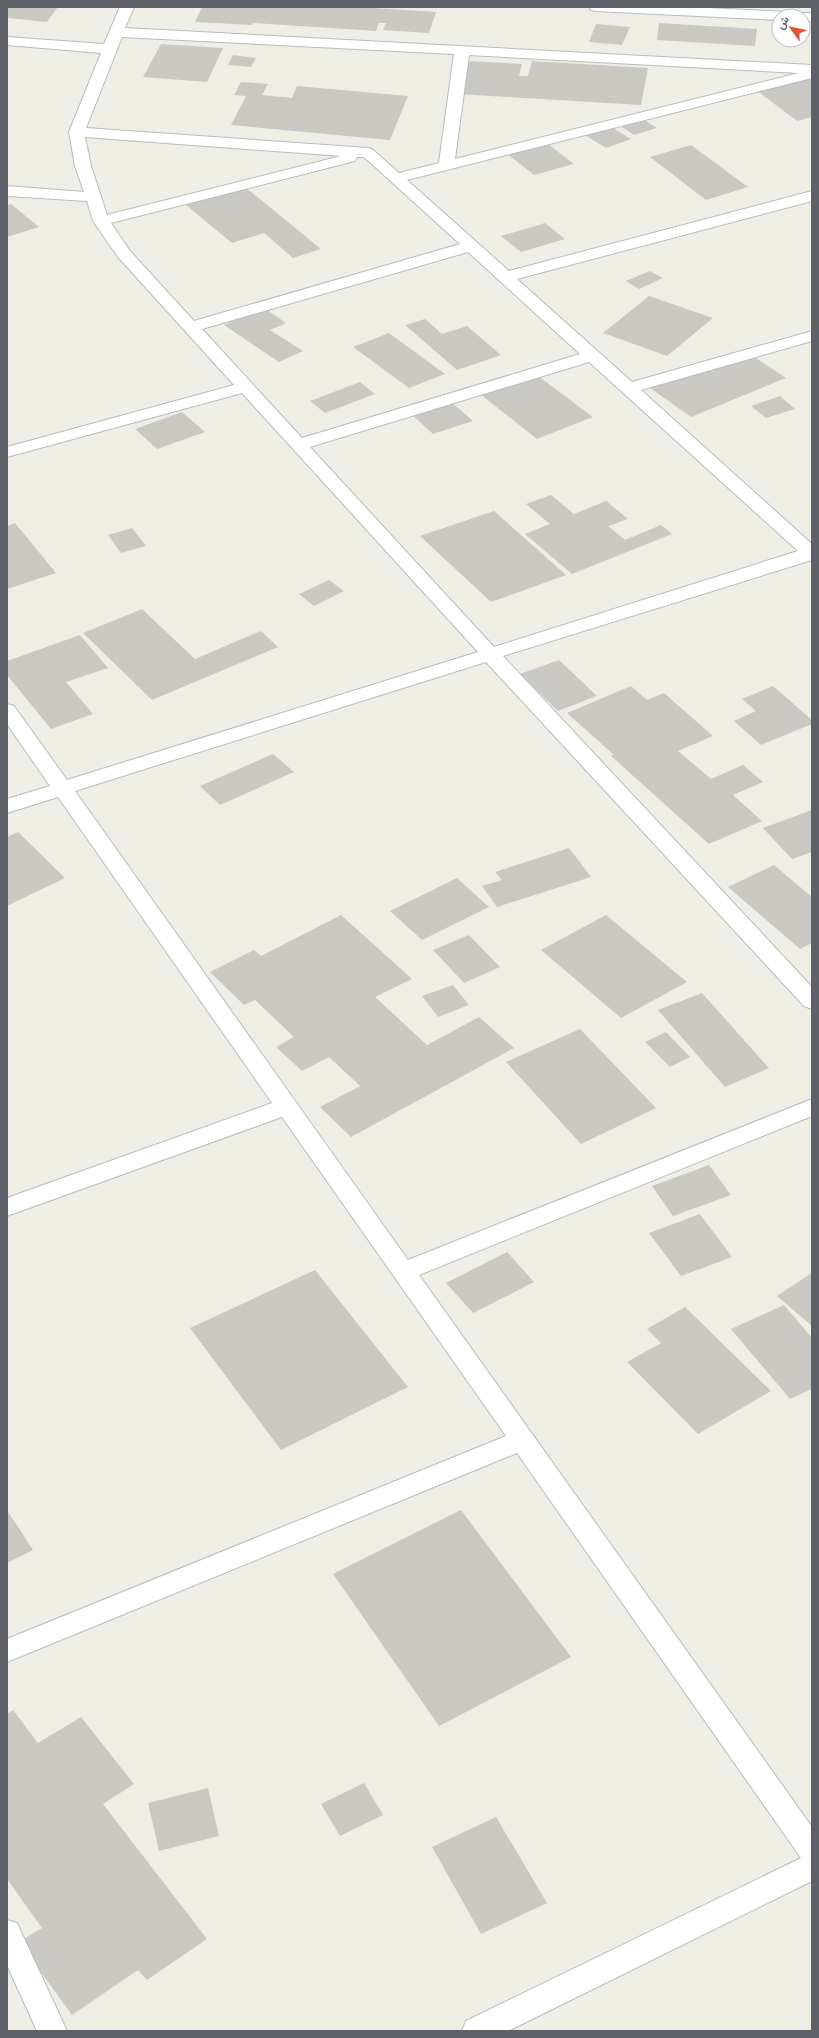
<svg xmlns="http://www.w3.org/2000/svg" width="819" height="2038" font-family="'Alegreya Sans',Vazirmatn,sans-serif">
<rect width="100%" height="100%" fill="#efeee5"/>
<path fill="#cac8c3" d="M7,7H58L47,22L7,18Z
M202,7H358L436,12L429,33L383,30L386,23H379L376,31L253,23L252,25L195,22Z
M659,23L757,29L755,46L657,40Z
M596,24L630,27L622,45L589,42Z
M161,44L223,48L207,82L143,77Z
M233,55L256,58L251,67L228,65Z
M467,61L522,64L519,76H528L532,61L648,68L641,105L458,94Z
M812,75V117L797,121L756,90Z
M241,82L268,84L262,95L292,98L297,86L408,96L390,140L231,125L246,96L234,95Z
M638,116L657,128L634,135L616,123Z
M608,125L631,139L606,148L583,134Z
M544,141L574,164L534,175L505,152Z
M691,145L748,187L706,200L650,157Z
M245,187L321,249L293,258L264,233L232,243L186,205Z
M11,204L39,227L7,237V205Z
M545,223L565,239L521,252L501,236Z
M650,271L663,278L639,289L626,281Z
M649,296L713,318L667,356L603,333Z
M264,308L286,323L270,330L303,351L279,362L224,325Z
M425,319L442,334L467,326L501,355L457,370L405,325Z
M389,333L445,374L409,388L353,347Z
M745,351L786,378L691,417L650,388Z
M534,373L593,417L537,439L480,394Z
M360,382L375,394L325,413L310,401Z
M780,396L795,409L766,418L751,406Z
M450,401L473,421L433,434L411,414Z
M182,412L205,432L157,449L135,429Z
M551,495L574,514L606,501L628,519L608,526L625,540L661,525L672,534L572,574L525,534L550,524L526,504Z
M494,511L566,575L491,602L420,536Z
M15,523L56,573L7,589V526Z
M132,528L146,546L121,553L108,535Z
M329,580L344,591L314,606L299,594Z
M142,609L195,659L261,631L278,647L152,700L83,633Z
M80,635L108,668L66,682L93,714L51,729L7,675V661Z
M559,660L597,696L558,711L520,674Z
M631,686L647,700L664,693L713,736L678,751L711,779L743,765L763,782L733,795L762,821L709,844L611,756L614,755L567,713Z
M773,686L812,720V724L761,745L734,721L756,711L742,699Z
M273,754L294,772L220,805L200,786Z
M812,810V852L792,859L763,828Z
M18,832L65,878L7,906V837Z
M569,848L591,877L497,907L482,886L502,880L495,872Z
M774,865L812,897V943L800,949L728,887Z
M457,878L489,907L422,940L390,911Z
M341,915L412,979L375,997L427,1045L479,1017L514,1048L351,1137L320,1107L360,1086L329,1057L302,1071L276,1047L294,1037L255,1000L244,1005L210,972L254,950L261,956Z
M606,915L687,982L621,1018L541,950Z
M469,935L500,967L464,983L433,950Z
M453,985L469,1005L438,1017L422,996Z
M702,993L769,1068L725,1087L658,1010Z
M580,1029L656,1108L581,1144L506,1062Z
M666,1032L690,1057L670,1067L645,1042Z
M709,1165L731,1195L673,1216L652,1186Z
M700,1214L732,1257L681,1276L649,1233Z
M507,1252L534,1282L473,1313L446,1283Z
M315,1270L408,1387L281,1450L190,1328Z
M812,1273V1326L777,1296Z
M784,1305L812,1338V1389L790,1399L731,1329Z
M685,1307L771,1391L698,1434L627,1362L661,1343L647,1329Z
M7,1510L33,1550L7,1563Z
M461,1510L571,1657L439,1726L333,1574Z
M13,1710L38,1743L81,1717L134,1784L103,1804L207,1939L147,1980L138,1970L72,2015L19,1942L42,1928L7,1879V1714Z
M364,1783L383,1815L340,1836L321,1804Z
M208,1788L219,1836L159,1851L148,1803Z
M496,1817L547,1903L481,1934L432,1847Z"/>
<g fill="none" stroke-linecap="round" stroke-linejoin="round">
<defs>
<path id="minor" d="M120,7H134L125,28L812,65V78L407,180L509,271L812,191V201L517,279L632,382L812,331V341L641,390L812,544V560L503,656L812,987V1009L804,1006L486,662L75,791L408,1260L812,1099V1116L419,1275L812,1827V1881L508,2031H462L466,2021L801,1858L517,1453L7,1662V1639L506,1436L282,1117L7,1216V1198L272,1103L58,797L7,813V799L50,786L7,724V704L14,706L67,780L478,652L242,393L7,457V447L234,385L118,257L93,221L87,201L7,196V186L84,192L75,166L69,132L101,53L7,45V37L104,44ZM122,37L454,54L439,163L399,173L373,150L368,148L86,128ZM469,55L799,73L455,159ZM85,137L341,156L107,215L91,166ZM357,157H364L460,244L194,321L130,251L111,223L355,161ZM468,252L580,354L302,438L202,329ZM589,362L798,551L494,647L310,447Z
M589,7H687L789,12L794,13L796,16H779V20L596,11L591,10Z
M803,13H812V21H803V16H797Z
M7,1920L17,1923L67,2031H37L7,1965Z"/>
</defs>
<use href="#minor" stroke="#b8babf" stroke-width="2"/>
<use href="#minor" fill="#fff" fill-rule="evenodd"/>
</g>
<rect width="819" height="2038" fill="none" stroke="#5d6066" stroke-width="16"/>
<g transform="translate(791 28) rotate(303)"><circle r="19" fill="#ffffff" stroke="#bebfc2"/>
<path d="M0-3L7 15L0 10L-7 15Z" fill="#e85133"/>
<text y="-6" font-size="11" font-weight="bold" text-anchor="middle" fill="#5d6066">ش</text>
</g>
</svg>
